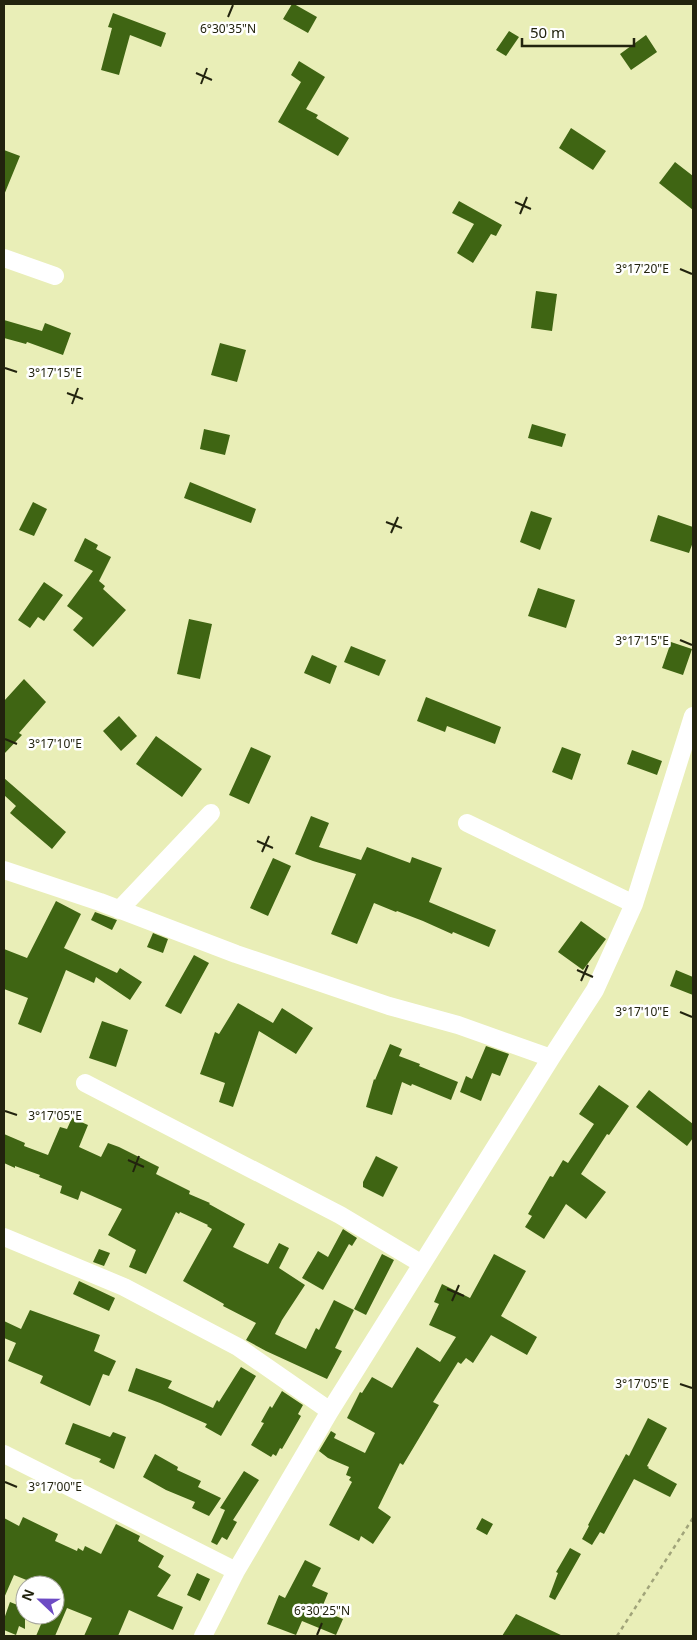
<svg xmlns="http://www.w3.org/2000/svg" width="697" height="1640" font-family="'Noto Sans',sans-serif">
<rect width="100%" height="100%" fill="#e9eeb7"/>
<path fill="#3f6513" d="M292,4H294L317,17L308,33L283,19Z
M113,13L166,33L161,47L130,35L119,75L101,70L112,28L108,27Z
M509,31L519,37L506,56L496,50Z
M646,35L657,52L631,70L620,54Z
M299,61L325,77L306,109L318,115L316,118L349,138L338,156L278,122L301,82L291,75Z
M571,128L606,151L593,170L559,148Z
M4,150L20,156L4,195Z
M675,162L693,176V210L659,183Z
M459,201L502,225L496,236L491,234L473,263L457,253L474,224L452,213Z
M536,291L557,294L552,331L531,328Z
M4,320L42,331L45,323L71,333L63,355L27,342L26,344L4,338Z
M220,343L246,350L237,382L211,375Z
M532,424L566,434L562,447L528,438Z
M204,429L230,435L225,455L200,449Z
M190,482L256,509L251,523L184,498Z
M33,502L47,509L34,536L19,530Z
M531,511L552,518L540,550L520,542Z
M658,515L693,527V542L689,553L650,541Z
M85,538L98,545L96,549L111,557L99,581L105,586L103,589L126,610L93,647L73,630L83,618L67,606L93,571L74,561Z
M44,582L63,595L44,621L38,617L30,628L18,620Z
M538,588L575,600L566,628L528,616Z
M189,619L212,624L200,679L177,674Z
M671,642L692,649L683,675L662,668Z
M351,646L386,660L379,676L344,662Z
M312,655L337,666L330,684L304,673Z
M24,679L46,702L19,733L22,735L4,754V701Z
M426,697L501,727L495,744L447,726L445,732L417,721Z
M119,716L137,736L121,751L103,731Z
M156,736L202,769L182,797L136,764Z
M251,747L271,756L249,804L229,795Z
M562,747L581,754L572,780L552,772Z
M632,750L662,761L657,775L627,764Z
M4,778L66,832L52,849L10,813L16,806L4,795Z
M311,816L329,823L319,847L361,860L367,847L410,863L412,857L442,868L429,902L496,930L489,947L453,932L452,934L423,921L397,911L396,912L374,903L357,944L331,934L356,874L313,861L295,854Z
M273,858L291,866L268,916L250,908Z
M56,901L81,914L64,948L117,973L120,968L142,982L130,1000L96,977L94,983L66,970L41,1033L18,1024L28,998L4,989V949L27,958Z
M95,912L117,920L112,930L91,920Z
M581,921L606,939L583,970L558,952Z
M153,933L168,939L163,953L147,947Z
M194,955L209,963L181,1014L165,1006Z
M676,970L693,977V995L670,986Z
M238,1003L273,1023L282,1008L313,1028L296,1054L259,1031L233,1107L219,1102L225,1083L200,1074L215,1032L219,1034Z
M102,1021L128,1030L116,1067L89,1058Z
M390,1044L402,1049L399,1056L420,1064L419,1066L458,1082L451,1100L412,1084L411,1086L402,1082L392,1115L366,1107L374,1079L375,1080Z
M486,1046L509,1054L500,1076L492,1073L481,1101L460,1092L466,1076L472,1079Z
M599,1085L629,1106L609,1135L607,1134L581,1174L606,1192L586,1219L566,1204L544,1239L525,1227L532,1216L528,1214L550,1176L553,1177L563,1160L568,1163L594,1124L579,1114Z
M649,1090L693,1124V1138L687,1146L636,1107Z
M72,1118L88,1125L79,1147L101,1157L108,1143L119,1147L159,1167L156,1174L190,1191L189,1194L210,1203L209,1204L245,1224L233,1247L268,1264L279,1243L289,1248L279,1268L305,1285L282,1320L275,1334L306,1349L316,1328L319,1330L334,1300L354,1310L335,1348L342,1351L327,1379L266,1351L246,1340L256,1323L223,1306L224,1304L183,1281L212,1229L207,1226L208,1225L180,1212L179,1214L176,1212L146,1274L129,1267L136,1250L108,1235L122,1209L81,1191L78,1200L60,1193L62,1186L39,1177L40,1175L15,1166V1168L4,1163V1134L25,1143L24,1146L48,1155L60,1127L67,1129Z
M376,1156L398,1167L383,1197L363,1187V1182Z
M343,1229L357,1238L352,1246L349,1244L323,1290L302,1278L318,1251L328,1257Z
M99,1249L110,1253L104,1266L93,1262Z
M382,1254L394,1260L366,1315L354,1309Z
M494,1254L526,1271L501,1316L537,1337L527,1355L491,1335L473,1363L466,1358L461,1364L458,1362L433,1402L439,1405L403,1465L400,1463L378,1508L391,1517L373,1544L361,1536L359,1541L329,1525L352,1482L349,1480L351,1477L346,1475L349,1467L328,1458L319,1451L331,1431L336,1434L334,1438L365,1453L375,1433L347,1418L360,1392L362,1393L372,1377L392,1388L417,1347L440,1362L456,1337L429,1325L439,1304L434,1302L442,1284L470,1298Z
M79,1281L115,1298L109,1311L73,1294Z
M30,1310L100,1335L94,1351L116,1361L109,1376L103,1374L90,1406L40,1383L43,1376L8,1361L16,1343L4,1338V1321L21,1329Z
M241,1367L256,1376L221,1436L205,1427L207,1424L160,1403L128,1391L136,1368L172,1381L168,1388L213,1408L217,1400L219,1402Z
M282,1391L303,1405L298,1414L301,1416L282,1449L280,1448L276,1456L273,1454L271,1457L251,1445L264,1423L261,1422L270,1406L272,1408Z
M648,1418L667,1428L647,1466L649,1467L648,1468L677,1484L670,1497L634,1479L604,1534L600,1532L592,1545L582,1539L589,1526L588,1525L626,1454L629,1456Z
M73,1423L110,1437L113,1432L126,1437L114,1469L99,1462L101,1459L65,1444Z
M155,1454L178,1467L177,1470L201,1481L198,1487L221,1498L209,1516L192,1508L195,1502L166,1490L143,1477Z
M244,1471L259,1480L233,1520L237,1522L227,1540L222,1537L217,1545L211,1542L225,1510L220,1508Z
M23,1517L58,1534L55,1541L77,1551L78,1548L83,1551L85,1546L101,1554L116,1524L140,1536L138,1541L164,1556L158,1567L171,1575L157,1596L183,1607L173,1630L129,1610L118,1636H84L92,1618L67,1608L55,1636H36L45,1615H55V1585H39L14,1575L4,1598V1518L19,1526Z
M482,1518L493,1524L487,1535L476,1529Z
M570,1548L581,1554L555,1600L549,1597L558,1573L556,1572Z
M305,1560L321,1568L312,1586L328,1593L321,1610L343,1619L336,1635L302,1621L296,1635L267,1624L279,1595L285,1598Z
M197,1573L210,1579L200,1601L187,1595Z
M10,1602L25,1608V1629L19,1626L16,1635L4,1630V1619Z
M516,1614L563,1636H502Z"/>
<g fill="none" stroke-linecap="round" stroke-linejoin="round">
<path stroke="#a1a47a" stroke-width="2.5" stroke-dasharray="4 4" stroke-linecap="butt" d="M617,1636L693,1518"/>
<path stroke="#fff" stroke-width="18" d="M4,258L55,276
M467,823L634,904
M4,870L100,902L236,954L389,1006L458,1025L551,1058
M119,910L211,813
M85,1083L340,1215L422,1264
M4,1237L124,1287L238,1347L330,1411
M4,1454L236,1571
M203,1636L236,1571L330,1411L551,1058L595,990L634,904L693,716"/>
</g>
<path fill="none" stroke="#22230e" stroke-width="2" d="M228,17L233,5M196,73L212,80M201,84L207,68M515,202L531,209M520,214L527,197M680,269L692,274M5,368L17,372M67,393L83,399M72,404L78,388M386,522L402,528M391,533L398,517M680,640L692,645M5,739L17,744M257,841L273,848M262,852L269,836M577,970L593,977M581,981L588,965M680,1012L692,1017M5,1111L17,1115M128,1160L144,1167M133,1172L139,1156M447,1289L464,1296M452,1301L459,1285M680,1384L692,1388M5,1482L17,1487M317,1635L322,1623"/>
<g font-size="12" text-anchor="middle" fill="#22230e" stroke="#fff" stroke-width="5" stroke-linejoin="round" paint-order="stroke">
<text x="228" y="33">6°30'35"N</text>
<text x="642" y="273">3°17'20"E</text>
<text x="55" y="377">3°17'15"E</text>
<text x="642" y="645">3°17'15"E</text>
<text x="55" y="748">3°17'10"E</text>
<text x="642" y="1016">3°17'10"E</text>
<text x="55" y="1120">3°17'05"E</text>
<text x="642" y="1388">3°17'05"E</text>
<text x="55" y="1491">3°17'00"E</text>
<text x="322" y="1615">6°30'25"N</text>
</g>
<rect width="697" height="1640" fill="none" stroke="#22230e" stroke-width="10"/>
<g transform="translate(40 1600) rotate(292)"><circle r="24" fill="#ffffff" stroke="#a7a79f"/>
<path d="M0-4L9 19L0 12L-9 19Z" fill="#6d4bc4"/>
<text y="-8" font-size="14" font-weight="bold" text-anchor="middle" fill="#22230e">N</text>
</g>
<path d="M522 38v8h112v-8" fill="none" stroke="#22230e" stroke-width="2.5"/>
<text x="530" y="38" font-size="15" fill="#22230e" stroke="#ffffff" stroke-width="4" paint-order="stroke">50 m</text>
</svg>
